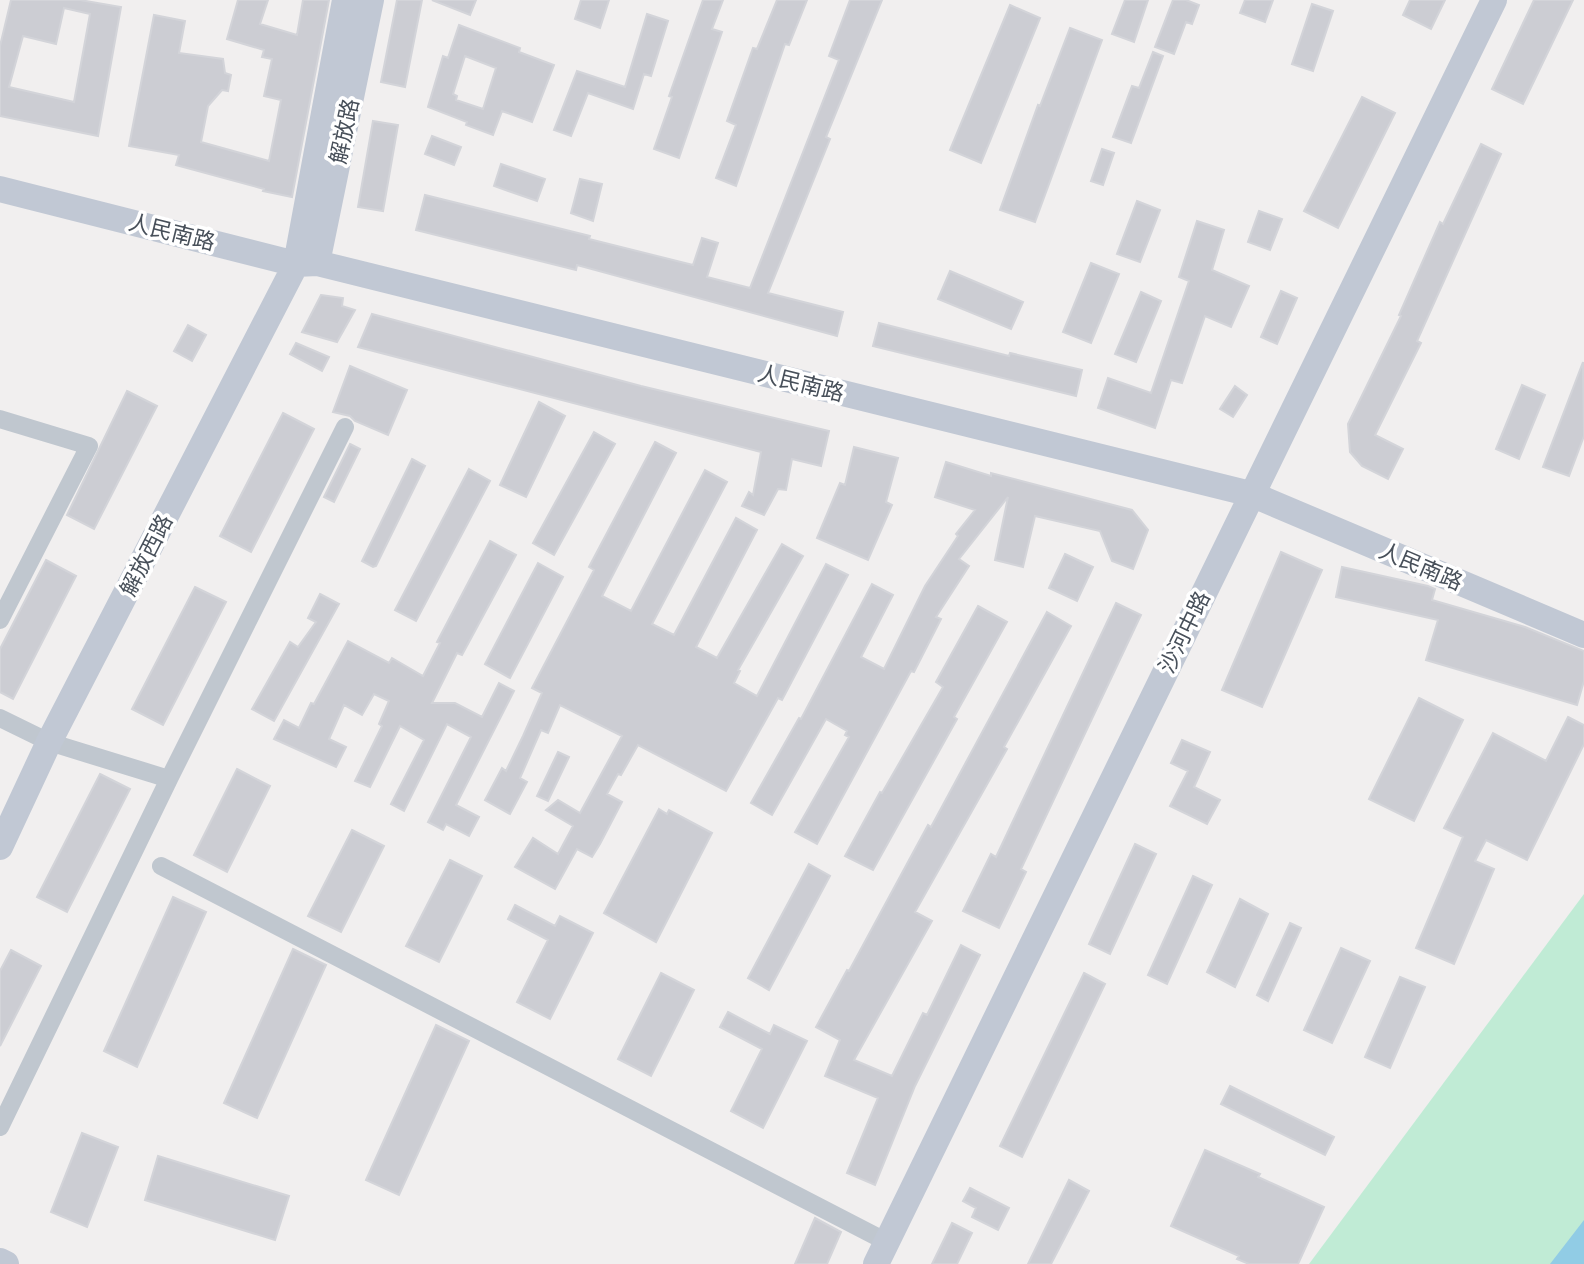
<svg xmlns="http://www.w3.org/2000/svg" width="1584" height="1264" font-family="Signika,'Noto Sans SC',sans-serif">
<rect width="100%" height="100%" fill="#f1efef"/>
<path fill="#c0ebd5" d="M1584,894V1264H1309Z"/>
<path fill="#91cce5" d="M1584,1220V1264H1550Z"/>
<path fill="#cccdd3" stroke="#d3d4d9" stroke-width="2" fill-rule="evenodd" d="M11,0H80L121,7L98,136L0,116V46ZM64,8L90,14L74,102L9,87L23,36L56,44Z
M238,0H268L260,24L297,35L303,0H329L292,197L263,191L264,189L176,165L179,155L129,146L154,15L185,21L179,53L223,59L225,73L231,75L228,91L222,90L208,106L201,142L269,161L281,100L264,96L272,59L262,57L264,50L227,39Z
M397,0H422L405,87L381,82Z
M432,0H476L470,15Z
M581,0H609L600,28L575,19Z
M703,0H723L712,29L722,32L679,158L654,149L672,97L669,96Z
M777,0H807L789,45L785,44L736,186L716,178L736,125L727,121L753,48L757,49Z
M850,0H882L826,137L830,139L768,293L843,312L837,336L577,265L576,270L416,230L425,195L590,236L589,239L693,265L702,238L718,243L707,277L750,288L839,60L829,56Z
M1125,0H1148L1134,42L1112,34Z
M1173,0H1186L1199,5L1192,24L1186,22L1174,54L1155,47Z
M1245,0H1273L1265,22L1240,13Z
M1410,0H1445L1431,29L1403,15Z
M1534,0H1573L1523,104L1492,89Z
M1312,4L1333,11L1313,71L1292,64Z
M1010,5L1040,18L981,163L950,150Z
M647,14L668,21L651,76L644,74L633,109L588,93L571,136L554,130L577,71L625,87Z
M459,25L520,48L519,52L554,65L532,122L502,111L493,135L466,125L467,122L428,107L443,56L448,58ZM465,56L496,68L483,109L456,100L457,96L453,94Z
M1070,28L1102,40L1035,222L1000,210L1038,105L1040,106Z
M1153,52L1163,56L1131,143L1113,137L1132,86L1139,88Z
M1362,97L1395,113L1338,228L1304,211Z
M373,121L398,125L383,211L358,207Z
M432,136L461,147L454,165L425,154Z
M1481,144L1501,154L1417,341L1421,343L1375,435L1403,449L1388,479L1362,466L1350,452L1348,424L1401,316L1399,315L1440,222L1443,224Z
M1102,149L1114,153L1103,185L1091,181Z
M501,164L545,179L537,201L494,186Z
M580,179L602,184L593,221L571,213Z
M1137,201L1160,210L1140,262L1117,254Z
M1259,211L1282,219L1270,250L1248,242Z
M1197,221L1224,230L1212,270L1249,286L1231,327L1205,316L1182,383L1171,380L1155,428L1098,408L1108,378L1151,393L1189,281L1179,277Z
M1091,263L1119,274L1091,343L1063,332Z
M950,271L1023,302L1011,329L938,299Z
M1281,291L1297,298L1277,344L1261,337Z
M1141,292L1161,301L1136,362L1115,354Z
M321,295L343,298L342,306L355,310L337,342L302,332Z
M372,314L641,386L829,431L821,466L792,459L786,490L778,489L764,515L742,506L749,492L753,495L761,452L358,347Z
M879,323L1009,356L1010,353L1082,370L1076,396L873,346Z
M188,325L206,335L192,361L174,351Z
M296,343L329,357L322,371L290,354Z
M1583,362L1584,436L1569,476L1543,467Z
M350,366L407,390L388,435L355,421L350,416L333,412Z
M1522,385L1545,395L1519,459L1496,449Z
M1235,386L1247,395L1233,417L1220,409Z
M127,391L157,406L94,529L67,515Z
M539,402L565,416L526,497L500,485Z
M283,413L314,429L251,552L220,536Z
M594,432L615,444L554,555L533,543Z
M655,442L676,453L602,596L631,611L705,470L727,482L652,624L674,635L736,518L757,530L696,647L717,658L782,544L803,556L738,670L740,671L734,683L757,696L826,564L848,575L782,700L778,698L726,791L638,745L621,775L618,774L607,794L622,802L600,844L592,857L577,849L555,889L515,867L533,838L558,854L573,826L546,810L558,800L580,813L622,736L560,705L548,733L541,730L520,778L527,782L510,814L485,800L502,768L506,771L523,736L542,693L532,688L594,570L589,567Z
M350,444L360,449L334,502L324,497Z
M854,447L898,458L886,502L892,505L868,560L817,538L840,483L845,485Z
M412,459L425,466L376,566L373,567L362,561Z
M946,462L991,476V473L1132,510L1148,530L1133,569L1112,561L1100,531L1035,516L1023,567L995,560L1008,497L959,559L969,566L936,617L941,619L914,672L911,671L817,844L795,832L849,737L845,735L847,731L826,719L772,815L751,803L799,718L801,719L872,584L893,595L861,657L884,669L925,586L958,536L956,534L975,510L935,497Z
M469,469L490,481L416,621L395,610Z
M490,541L516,555L462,655L457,653L432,703H455L482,717L499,683L514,691L456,805L479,817L469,836L446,824L443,830L428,822L471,737L447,724L404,811L391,804L424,740L400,726L370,787L355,781L382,726L379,724L389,701L374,694L362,715L344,705L329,739L346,747L336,767L274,739L284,720L299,728L311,703L314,704L348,641L389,663L392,658L423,676L440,643L437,642Z
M1281,552L1322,570L1262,707L1222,690Z
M1065,554L1093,567L1077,601L1049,588Z
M46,560L76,576L13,699L0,692V649Z
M538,563L563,577L510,678L485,664Z
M1342,567L1428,586L1435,589L1432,600L1525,627L1584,651V681L1577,705L1426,660L1438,620L1336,597Z
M195,587L226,602L163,725L132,709Z
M320,594L339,604L274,721L252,709L290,642L298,647L316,622L308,618Z
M1116,603L1141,615L1021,869L1026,872L999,928L963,911L991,854L996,857Z
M978,606L1007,622L954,717L957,719L873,870L845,856L880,792L882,793L943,687L936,682Z
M1047,612L1071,626L1004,747L1007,749L915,912L932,921L854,1060L892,1076L923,1013L927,1015L961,945L980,955L915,1086L875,1185L847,1173L878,1098L825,1076L840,1040L816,1027L847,970L849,971L928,825L931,827Z
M1419,698L1463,720L1414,821L1369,799Z
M1568,717L1584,725V744L1527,860L1486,840L1475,861L1494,869L1454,964L1416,948L1463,837L1444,828L1493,733L1546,761Z
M1182,740L1210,752L1194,787L1220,800L1207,824L1170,806L1188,771L1171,763Z
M558,752L569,757L548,801L537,796Z
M237,769L270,786L227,872L194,855Z
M100,774L130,789L67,912L37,897Z
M659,809L667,814L669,810L712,833L656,942L604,913Z
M352,830L384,846L341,932L308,916Z
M1135,844L1156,854L1110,954L1089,944Z
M450,860L482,876L439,962L406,946Z
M809,864L830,876L769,990L748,978Z
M1193,876L1212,885L1167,984L1148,975Z
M173,897L206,912L137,1067L104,1051Z
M1240,899L1268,914L1235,987L1207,972Z
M515,905L555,926L560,916L593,933L550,1019L517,1002L548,940L508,919Z
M1290,923L1301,928L1268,1001L1257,995Z
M1341,948L1370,961L1332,1043L1304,1030Z
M293,949L326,965L257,1118L224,1103Z
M11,950L41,966L0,1046V971Z
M661,973L694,990L651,1076L618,1059Z
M1084,973L1105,984L1022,1157L1000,1146Z
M1400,977L1425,987L1390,1068L1365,1057Z
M728,1012L770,1034L774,1025L807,1041L763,1128L731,1111L762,1049L720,1027Z
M436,1025L469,1041L399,1195L366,1180Z
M1230,1086L1334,1137L1325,1155L1221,1104Z
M82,1133L118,1147L87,1227L51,1212Z
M1205,1150L1260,1174L1258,1177L1324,1207L1298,1264H1249L1237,1259L1239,1256L1171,1226Z
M158,1156L289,1196L275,1240L145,1200Z
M1069,1180L1089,1191L1051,1264H1028Z
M970,1188L1009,1208L998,1230L972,1217L976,1208L963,1201Z
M815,1218L841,1232L827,1264H795Z
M952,1223L972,1233L957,1264H932Z"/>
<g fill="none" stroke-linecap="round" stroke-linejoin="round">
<path stroke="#c0c7cf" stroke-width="18" d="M0,419L89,446L0,620
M0,718L49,742L169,779L0,1127
M169,779L345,427
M161,866L887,1242"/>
<path stroke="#c1c8d4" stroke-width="26" d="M0,189L296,264L317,263L1251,494L1584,635
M317,263L371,0
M0,847L49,742L296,264L345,0
M0,1261L6,1264
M876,1264L1494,0"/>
</g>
<g text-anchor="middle" stroke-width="7" stroke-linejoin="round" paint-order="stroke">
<g font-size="22" fill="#48505a" stroke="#fff">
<text transform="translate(344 131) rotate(-78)" y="8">解放路</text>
<text transform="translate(172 232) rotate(14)" y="8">人民南路</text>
<text transform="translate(801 383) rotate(14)" y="8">人民南路</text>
<text transform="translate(146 555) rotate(-63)" y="8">解放西路</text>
<text transform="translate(1421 566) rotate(23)" y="8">人民南路</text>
<text transform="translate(1184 632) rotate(-64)" y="8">沙河中路</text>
</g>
</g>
</svg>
